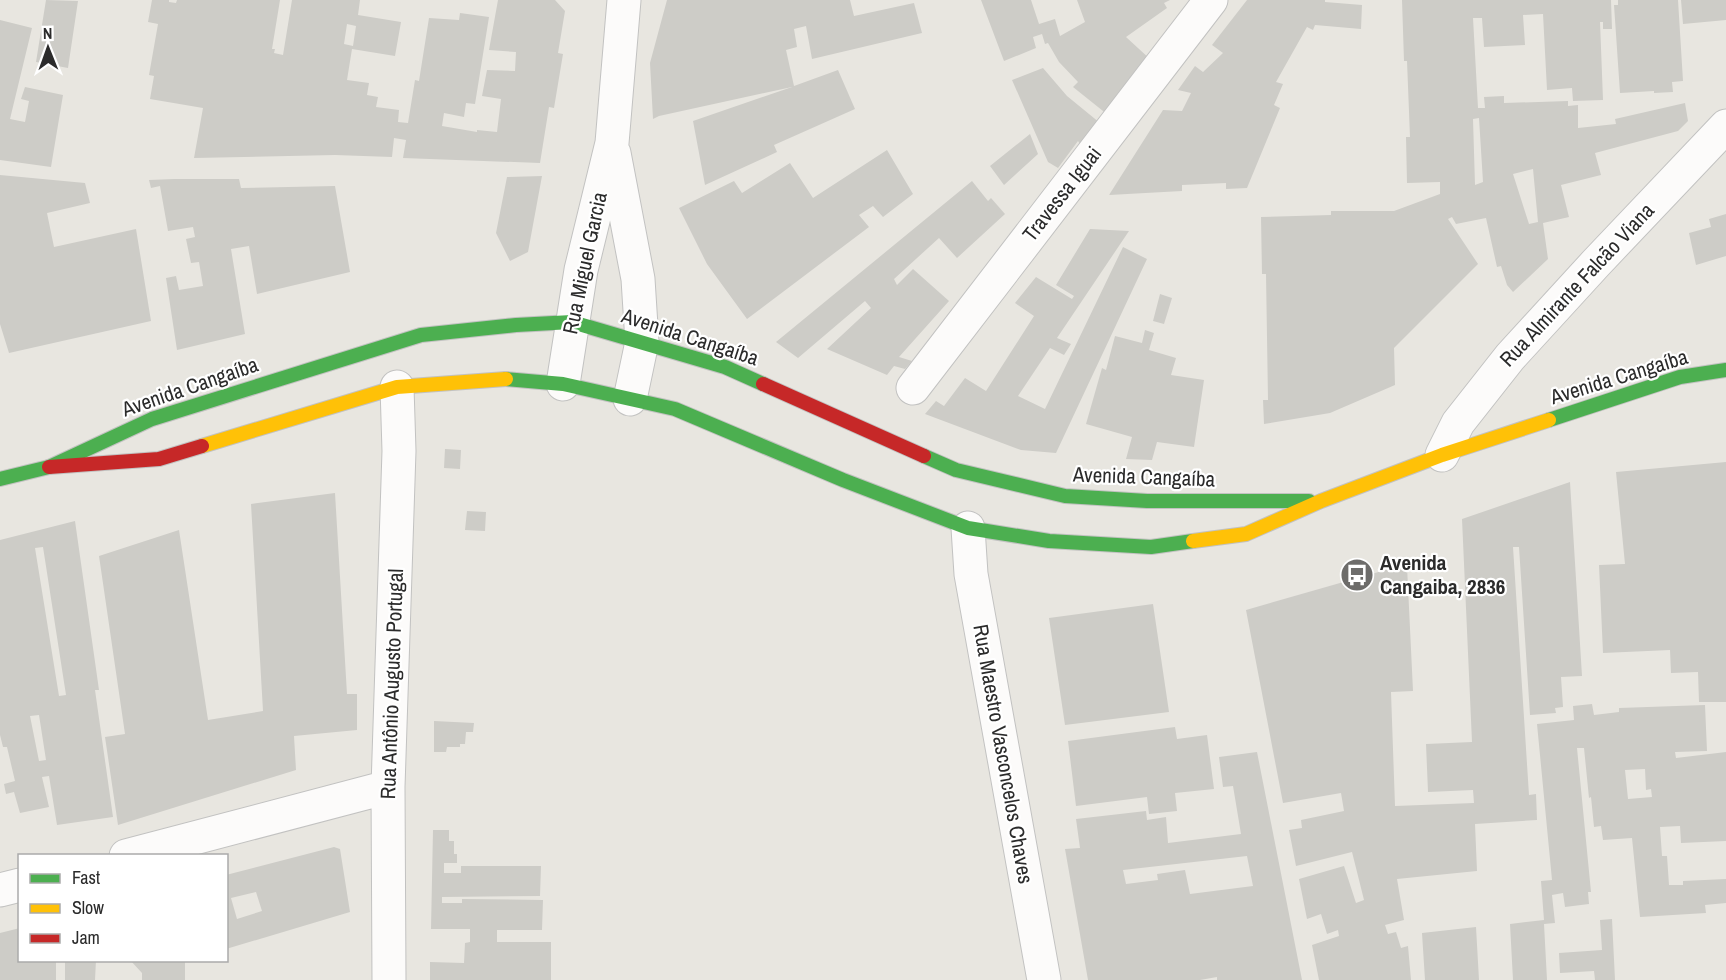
<svg xmlns="http://www.w3.org/2000/svg" width="1726" height="980" font-family="'Archivo Narrow',sans-serif">
<rect width="100%" height="100%" fill="#e8e6e0"/>
<path fill="#cdccc7" fill-rule="evenodd" d="M46,0L78,1L68,68L36,62Z
M152,0H169V2L176,3L177,0H280L272,49H275L274,53L283,55L292,0H360L358,15L401,22L395,56L352,49L347,80L369,83L367,95L378,97L376,107L399,110L398,122L408,123L415,80L419,81L429,18L459,20L460,13L489,17L475,104L466,103L464,117L444,113L442,126L477,132V130L497,132L501,99L482,96L487,70L515,71L516,52L489,50L498,0H555L565,11L558,53L563,54L554,108L549,107L540,163L403,158L406,140L394,138L392,157L335,155L194,158L203,108L150,99L154,76L149,75L158,24L148,22ZM347,24L356,26L353,46L344,44Z
M667,0H850L854,16L914,3L922,33L812,59L806,26L794,29L797,47L786,50L794,86L838,70L855,109L774,145L777,152L705,185L693,121L792,87L659,116L653,119L650,63Z
M981,0H1031L1039,24L1055,19L1060,36L1085,22L1077,0H1170L1164,3L1167,8L1126,37L1151,60L1108,115L1073,87L1078,82L1059,62L1048,43L1045,44L1042,34L1033,37L1036,48L1004,61Z
M1247,0H1325V2L1362,5L1361,29L1315,25L1313,30L1307,27L1276,82L1283,84L1274,105L1280,108L1247,188L1226,189V183L1182,185V191L1109,195L1163,110L1182,111L1191,93L1178,90L1195,66L1203,72L1223,53L1212,45Z
M1402,0H1611L1612,29H1603V22H1600L1603,100L1573,101L1572,88L1547,90L1543,14L1523,15L1525,45L1484,47L1482,18H1473L1478,108H1485L1484,97L1504,96V103L1568,101V106L1578,105V128L1616,124L1615,119L1685,103L1688,121L1678,131L1595,153L1601,175L1561,185L1569,217L1543,223L1548,259L1513,292L1507,285L1501,266L1497,267L1486,218L1456,224L1452,217L1448,219L1478,264L1394,348L1395,385L1330,413L1264,424L1263,400H1268L1266,274H1262L1261,217L1331,215V211H1394L1440,194V182L1407,183L1406,137H1410L1407,61H1404ZM1479,118L1483,182L1475,185L1473,119ZM1533,169L1538,222L1529,224L1513,174Z
M1618,0H1678L1683,81L1672,82L1673,92L1654,93V91L1620,93L1614,5H1618Z
M1681,0H1726V20L1683,24Z
M0,20L32,28L10,119L25,122L29,101L21,99L25,87L63,95L51,167L0,160Z
M1043,68L1067,96L1100,123L1082,147L1078,141L1058,168L1048,162L1012,80Z
M1030,134L1038,154L1004,185L990,166Z
M887,150L913,194L883,217L873,206L859,215L869,227L747,319L707,264L679,208L734,181L742,193L790,163L813,198Z
M0,175L85,183L90,203L47,213L54,247L136,229L151,321L9,353L0,324Z
M542,176L528,252L510,261L496,233L507,177Z
M174,179H239L241,188L335,186L350,272L257,294L249,246L231,249L245,334L177,350L166,278L176,276L179,290L203,286L199,262L191,263L186,239L195,237L193,227L168,231L160,186L151,188L149,180Z
M972,181L988,201L991,198L1005,214L957,258L939,238L894,279L897,285L913,269L949,301L899,357L912,361L905,369L894,366L887,375L827,349L871,308L865,301L798,358L776,342Z
M1726,214V256L1696,265L1689,233L1711,227L1709,219Z
M1090,229L1129,231L1057,338L1071,344L1064,355L1050,348L1018,396L1045,409L1123,247L1147,259L1056,453L1021,450L925,414L936,401L944,406L965,378L986,391L1034,316L1015,303L1036,277L1072,299L1074,296L1056,285Z
M1160,294L1172,298L1164,324L1153,321Z
M1145,330L1154,333L1149,350L1176,358L1171,375L1204,380L1194,447L1157,442L1152,460L1126,459L1132,437L1086,424L1102,368L1106,370L1115,336L1142,343Z
M445,449L461,450L460,469L444,468Z
M1726,462V702H1699L1698,672L1671,673L1670,650L1603,653L1599,565L1625,564L1616,472Z
M1570,482L1582,676L1561,677L1563,707L1555,708L1556,713L1530,715L1519,547H1513L1529,795L1536,794L1537,820L1475,824L1477,871L1397,879L1404,920L1385,925L1388,934L1396,932L1401,948L1408,946L1411,980H1319L1312,945L1339,936L1338,930L1327,934L1321,914L1307,919L1299,879L1344,866L1356,903L1364,900L1352,852L1296,866L1289,830L1302,828L1301,820L1344,811L1341,793L1283,803L1246,610L1403,565L1407,566L1413,691L1391,692L1395,806L1474,803L1473,790L1428,792L1426,744L1472,742L1462,519Z
M335,493L347,694H357V730L294,736L296,770L118,825L105,737L125,734L99,556L179,530L208,720L263,711L251,504Z
M467,511L486,512L485,531L465,530Z
M75,521L99,690H95L113,817L57,825L49,776L42,777L49,807L20,813L14,792L6,794L4,784L15,781L7,747H3L0,735V540ZM43,547L66,695L59,696L35,548ZM39,715L46,760L39,761L30,716Z
M1153,604L1169,712L1065,725L1049,618Z
M1592,704L1594,715L1619,712V708L1705,705L1707,751L1675,752L1676,758L1726,752V841L1681,843L1680,826L1660,827L1662,856H1667L1669,885H1683V881L1726,879V903L1705,905L1706,913L1640,917L1632,838L1603,840L1601,826L1594,827L1591,797L1589,798L1584,748H1577L1591,892H1588L1589,904L1565,907L1563,893L1552,895L1555,923L1544,924L1547,980H1513L1510,924L1544,920L1541,881L1552,880L1537,724L1574,720L1573,706ZM1645,769L1646,790L1651,789L1652,797L1628,799L1625,770Z
M434,721L474,723L473,732H466L465,744H460V747H447L446,752H434Z
M1175,727L1177,739L1207,735L1214,789L1175,793L1177,811L1149,814L1147,797L1076,806L1068,741Z
M1257,752L1302,980H1217V977L1200,980H1088L1065,849L1080,848L1076,819L1146,811L1147,820L1166,817L1168,843L1241,834L1233,786L1223,787L1219,757ZM1247,856L1253,886L1190,894L1185,870L1157,874L1158,880L1126,884L1123,870Z
M433,830H449V841H454V854H457V863H444V873H461V866H541L540,896L442,897V903H462V899L543,900L542,930H497V942H551V980H430V962L464,963L465,943L470,942V929H431Z
M334,847L340,849L350,912L226,949V875ZM256,892L262,911L237,919L231,898Z
M1612,919L1615,980H1595L1594,971L1560,973L1559,953L1602,950L1600,920Z
M1476,927L1479,980H1425L1422,933Z
M20,928V960H56V980H0V933Z
M65,960H96L95,980H65Z
M130,960H185V980H142V973Z"/>
<g fill="none" stroke-linecap="round" stroke-linejoin="round">
<defs>
<path id="street" d="M614,153L638,279L642,342L630,399
M563,384L581,270L612,143L624,0
M913,388L1211,0
M1442,455L1458,423L1510,357L1596,263L1726,126
M968,528L971,574L1044,980
M126,856L388,787
M0,890L20,885
M389,980L388,787L399,451L397,387"/>
<path id="fast" d="M506,379L563,384L675,409L843,480L968,528L1049,541L1151,547L1193,541
M1549,420L1680,377L1726,370
M924,456L956,470L1065,496L1147,501H1309
M0,479L49,467L152,419L421,335L516,325L572,322L725,367L763,384"/>
<path id="slow" d="M202,446L397,387L506,379
M1193,541L1246,534L1321,501L1442,455L1549,420"/>
<path id="jam" d="M763,384L924,456
M49,467L159,459L202,446"/>
</defs>
<use href="#street" stroke="#c2c2c1" stroke-width="35"/>
<use href="#fast" stroke="#c2c2c1" stroke-width="16"/>
<use href="#slow" stroke="#c2c2c1" stroke-width="16"/>
<use href="#jam" stroke="#c2c2c1" stroke-width="16"/>
<use href="#street" stroke="#fcfbfa" stroke-width="33"/>
<use href="#fast" stroke="#4caf50" stroke-width="14"/>
<use href="#slow" stroke="#ffc107" stroke-width="14"/>
<use href="#jam" stroke="#c62828" stroke-width="14"/>
</g>
<defs>
<symbol id="bus-disc" viewBox="-11 -11 22 22"><circle r="9.5" fill="#6d6c6a" stroke="#fff"/><path d="M-5-6H5V4H4V6H2V4H-2V6H-4V4H-5ZM-3.5-4V0h7V-4ZM-3.5 1.2v1.5H-2V1.2ZM2 1.2v1.5H3.5V1.2Z" fill="#fff"/></symbol>
</defs>
<g fill-rule="evenodd">
<use href="#bus-disc" x="1338" y="556" width="38" height="38"/>
</g>
<g text-anchor="middle" stroke-width="4.5" stroke-linejoin="round" paint-order="stroke">
<g font-size="21" fill="#2b2b2b" stroke="#fff">
<text transform="translate(1062 194) rotate(-52)" y="7">Travessa Iguai</text>
<text transform="translate(585 263) rotate(-78)" y="7">Rua Miguel Garcia</text>
<text transform="translate(1577 285) rotate(-47)" y="7">Rua Almirante Falcão Viana</text>
<text transform="translate(690 337) rotate(18)" y="7">Avenida Cangaíba</text>
<text transform="translate(1619 377) rotate(-17)" y="7">Avenida Cangaíba</text>
<text transform="translate(190 387) rotate(-19)" y="7">Avenida Cangaíba</text>
<text transform="translate(1144 477) rotate(2)" y="7">Avenida Cangaíba</text>
<text transform="translate(392 684) rotate(-88)" y="7">Rua Antônio Augusto Portugal</text>
<text transform="translate(1003 754) rotate(80)" y="7">Rua Maestro Vasconcelos Chaves</text>
</g>
<g font-size="21" font-weight="bold" fill="#2b2b2b" stroke="#fff" text-anchor="start">
<text x="1380" y="570">Avenida<tspan x="1380" dy="24">Cangaiba, 2836</tspan></text>
</g>
</g>
<rect x="18" y="854" width="210" height="108" fill="#ffffff" stroke="#aaaaaa" stroke-width="1.5"/>
<rect x="30" y="874" width="30" height="9" fill="#4caf50" stroke="#aaaaaa" stroke-width="1.5"/>
<text x="72" y="884" font-size="18" fill="#2b2b2b">Fast</text>
<rect x="30" y="904" width="30" height="9" fill="#ffc107" stroke="#aaaaaa" stroke-width="1.5"/>
<text x="72" y="914" font-size="18" fill="#2b2b2b">Slow</text>
<rect x="30" y="934" width="30" height="9" fill="#c62828" stroke="#aaaaaa" stroke-width="1.5"/>
<text x="72" y="944" font-size="18" fill="#2b2b2b">Jam</text>
<g transform="translate(48 48) rotate(359)" stroke="#ffffff" stroke-width="4.5" paint-order="stroke">
<path d="M0-4.5L10 22L0 15L-10 22Z" fill="#2b2b2b"/>
<text y="-9" font-size="16" font-weight="bold" text-anchor="middle" fill="#2b2b2b">N</text>
</g>
</svg>
